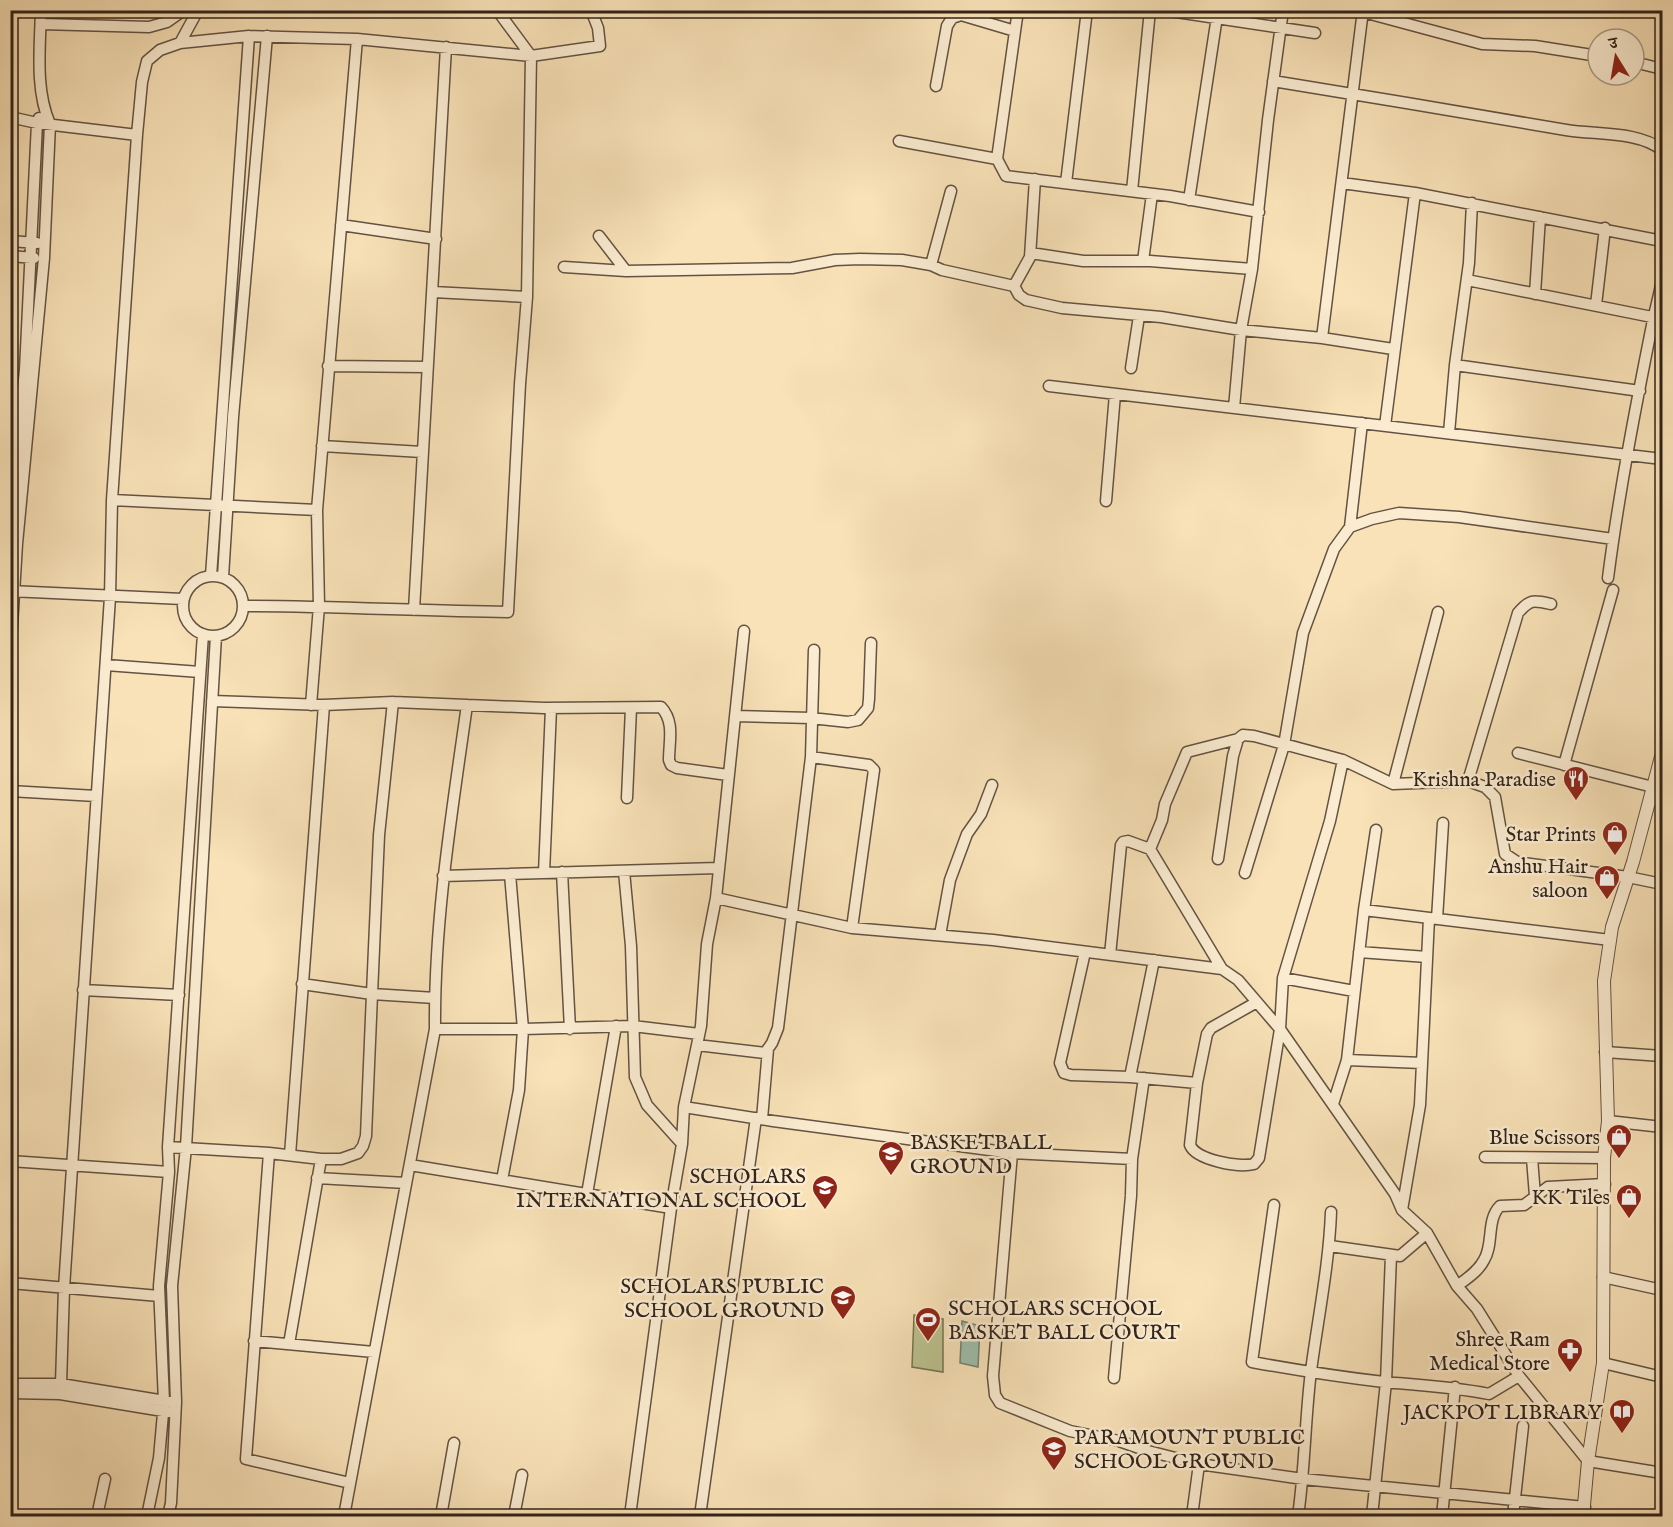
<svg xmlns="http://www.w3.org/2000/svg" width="1673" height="1527" font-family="'IM FELL English','Noto Serif Devanagari',serif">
<rect width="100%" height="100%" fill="#f9e2b8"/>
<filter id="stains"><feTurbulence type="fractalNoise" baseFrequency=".00333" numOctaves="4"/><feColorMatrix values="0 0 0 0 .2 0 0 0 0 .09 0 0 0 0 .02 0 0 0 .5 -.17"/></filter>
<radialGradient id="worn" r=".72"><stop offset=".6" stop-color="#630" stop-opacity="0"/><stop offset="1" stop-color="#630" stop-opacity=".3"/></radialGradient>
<path fill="#bcc390" stroke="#767355" stroke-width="1.5" d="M914,1315L943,1319V1372L912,1367Z"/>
<path fill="#9ebead" stroke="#728072" stroke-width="1.5" d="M962,1321L980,1326L978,1367L960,1363Z"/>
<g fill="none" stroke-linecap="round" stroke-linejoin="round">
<defs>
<path id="minor" d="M497,10L531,56L600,46L598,28L591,10
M1163,10L1315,33
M1363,10L1322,338L1393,349
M1363,12L1482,44L1535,46L1598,56
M41,24L149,27L167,22L184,10
M180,43L198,10
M1634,62L1662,69
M1273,81C1371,97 1468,113 1566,130C1596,135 1639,131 1662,150
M936,86L947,26L952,18L961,15L1015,31
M10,117L37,123L137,135L112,500L110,597L64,1288L61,1384
M137,135L142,82L147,61L160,50L180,43L249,36L357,39L531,56L527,297L520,384L508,612C419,611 331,606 243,606
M899,141L997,159L1006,176L1170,196L1259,212
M997,159L1018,10
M1066,183L1087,10
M1342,183L1415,193
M951,191L931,265L942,270L1014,286L1019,295L1026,300L1062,308L1161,317L1241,330L1322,338
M1132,191L1150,10
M1189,200L1218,10
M341,225L436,239
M599,236L626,271L792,268L835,260L860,259L902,260L931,265
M10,241L37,243
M1031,253L1083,261H1150L1252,269
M10,256L34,258
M1143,261L1152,194
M564,267L626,271
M1467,280L1662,319
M1014,286L1030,257L1035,179
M433,292L527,297
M1535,294L1540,217
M1596,305L1605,228
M1455,365L1640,391
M328,366L427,367
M1131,368L1139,316
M1049,386L1662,459
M1234,408L1241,330L1252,269L1268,120L1283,10
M1385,426L1415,193L1662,241
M1449,433L1455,365L1469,263L1472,203
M322,446L422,452
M112,500L317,510
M1106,501L1115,394
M10,513L25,370L37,123L39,118
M1350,527L1362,423
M211,576L249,36
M183 606a30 30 0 1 1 60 0a30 30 0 1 1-60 0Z
M223,577L233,417L267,36
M1608,578C1619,492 1636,405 1653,320C1656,306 1660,293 1662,279
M10,591L183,599
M414,610L446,47
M10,659L17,544L44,258L50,124C35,90 40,48 41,10
M106,665L200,672
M212,701L324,705L393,702L544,708L661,707C675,722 669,741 669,760L671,765L677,768L728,775
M393,702L379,835L372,994L435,998
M311,705L319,606L317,510L357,39
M735,716L811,718L848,722L858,720L868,708L869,699L871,643
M1518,753L1653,787
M811,757L869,765L874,770L852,928
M1564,765L1613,590
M1468,781L1518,613C1530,599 1533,600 1551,604
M1393,784L1438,612
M10,791L96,796
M627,798L631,708
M1650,799L1662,801
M1150,849L1162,820L1165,804L1187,752L1238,739
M1218,859L1233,756L1238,739L1243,735L1254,736L1343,760L1393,784L1468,781L1485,787L1495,797L1505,854L1517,862L1628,877L1662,884
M624,871L631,946L635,1077L647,1105L682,1144
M562,872L570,1029
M544,873L551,708
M1245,873L1284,745L1303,633L1334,549L1350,527L1372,519L1399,513L1459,517L1613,539
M443,876L718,868
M716,898L852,928L993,940L1222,969L1238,980L1280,1029L1395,1194L1402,1210L1427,1233L1457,1286L1477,1309L1519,1376L1588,1461L1662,1473
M1364,910L1376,830
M1437,919L1443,823
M940,935L950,880L967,834L981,814L992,785
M1085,952L1060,1063L1064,1073L1071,1075L1130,1077
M1359,952L1427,957
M1110,955L1121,845L1123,842L1128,841L1150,849L1222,969
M1154,960L1130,1077L1197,1083
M1283,978L1354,991
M83,990L179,995
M1257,1002L1211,1028L1207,1034L1197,1083L1190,1145C1196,1160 1239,1168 1254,1164L1259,1158L1280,1029L1283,978L1330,821L1343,760
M435,1029H523L633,1026L699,1034
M697,1045L765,1053L772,1043L778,1028L811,757L814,650
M1605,1052L1662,1056
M1347,1060L1422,1063
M1333,1104L1347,1060L1364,910L1610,940
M684,1107L773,1121L1012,1153L1132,1159L1144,1078
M762,1119L768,1049
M1608,1121L1662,1127
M168,1147L269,1153L321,1159H341L358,1153L363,1146L366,1136L372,994L302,984
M269,1153L246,1459L350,1483
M1012,1153L993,1376L995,1395L1000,1403L1070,1431L1119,1441L1148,1451L1199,1464L1303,1479L1585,1507
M290,1155L324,705
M1485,1157L1604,1158
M1532,1158L1535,1196
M10,1161L169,1172
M410,1165L671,1208
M317,1178L406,1183
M502,1180L519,1090L523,1029L510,874
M587,1194L616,1026
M1274,1205L1252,1362C1296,1370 1340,1377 1384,1382C1420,1385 1454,1387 1489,1394L1519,1376
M1402,1210L1420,1105L1429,918
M1330,1246L1400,1256L1427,1233
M1603,1277L1662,1290
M10,1283L159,1296
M1457,1286C1466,1279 1478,1272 1484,1260C1494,1244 1486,1220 1500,1206L1524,1205L1548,1187L1605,1184
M254,1341L374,1352
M289,1344L321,1159
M1603,1363L1662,1377
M1114,1378L1131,1196L1132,1159
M10,1384H61L171,1402
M10,1393L60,1394L169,1412
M97,1516L105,1479
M147,1516L159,1458L164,1402L159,1286L169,1172L168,1147L203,634
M168,1516L171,1503L176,1402L172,1286L186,1147L216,636
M344,1516L435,1029C434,920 452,812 467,705
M441,1516L454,1443
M514,1516L522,1475
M630,1516L671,1208L682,1144L684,1107L701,1026L707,944L716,898L744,631
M700,1516L756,1118
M1192,1516L1199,1464
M1298,1516C1305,1468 1305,1419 1311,1371C1318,1318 1329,1265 1331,1212
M1372,1516L1386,1382L1391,1255
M1442,1516L1455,1387
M1513,1516L1523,1426"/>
<path id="tertiary" d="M1583,1516L1588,1461L1603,1363L1604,1158L1608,1121L1604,981L1612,927L1633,862L1662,753"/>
</defs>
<use href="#minor" stroke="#635342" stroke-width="13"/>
<use href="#tertiary" stroke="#635342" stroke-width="14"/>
<use href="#minor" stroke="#fbecd1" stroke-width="10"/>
<use href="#tertiary" stroke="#fbecd1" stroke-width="12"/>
</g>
<defs>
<symbol id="restaurant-pin" viewBox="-11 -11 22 30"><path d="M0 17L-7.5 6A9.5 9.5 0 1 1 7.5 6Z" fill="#8f2418" stroke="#fbecd1"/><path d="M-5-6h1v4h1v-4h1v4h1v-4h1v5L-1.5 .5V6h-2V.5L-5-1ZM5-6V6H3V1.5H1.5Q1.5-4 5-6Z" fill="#fff"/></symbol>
<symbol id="shop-pin" viewBox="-11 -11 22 30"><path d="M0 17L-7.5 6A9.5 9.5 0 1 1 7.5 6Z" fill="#8f2418" stroke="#fbecd1"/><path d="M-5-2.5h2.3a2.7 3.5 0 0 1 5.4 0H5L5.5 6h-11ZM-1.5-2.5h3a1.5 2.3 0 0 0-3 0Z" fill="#fff"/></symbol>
<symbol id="school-pin" viewBox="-11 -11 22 30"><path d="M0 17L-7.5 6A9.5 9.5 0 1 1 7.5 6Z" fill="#8f2418" stroke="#fbecd1"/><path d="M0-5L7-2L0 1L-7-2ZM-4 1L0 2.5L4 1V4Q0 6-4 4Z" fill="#fff"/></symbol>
<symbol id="stadium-pin" viewBox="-11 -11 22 30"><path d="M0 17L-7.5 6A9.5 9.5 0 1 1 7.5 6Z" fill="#8f2418" stroke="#fbecd1"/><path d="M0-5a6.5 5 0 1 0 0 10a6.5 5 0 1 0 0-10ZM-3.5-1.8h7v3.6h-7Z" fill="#fff"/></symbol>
<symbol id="pharmacy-pin" viewBox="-11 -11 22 30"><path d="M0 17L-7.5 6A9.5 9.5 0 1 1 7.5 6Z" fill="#8f2418" stroke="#fbecd1"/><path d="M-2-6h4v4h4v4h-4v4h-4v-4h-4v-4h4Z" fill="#fff"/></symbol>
<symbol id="library-pin" viewBox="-11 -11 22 30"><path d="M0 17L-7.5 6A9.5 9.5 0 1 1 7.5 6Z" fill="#8f2418" stroke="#fbecd1"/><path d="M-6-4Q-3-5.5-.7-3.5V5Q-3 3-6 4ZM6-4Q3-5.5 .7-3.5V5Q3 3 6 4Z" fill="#fff"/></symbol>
</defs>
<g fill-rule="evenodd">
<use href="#restaurant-pin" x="1561" y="764" width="30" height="40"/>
<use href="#shop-pin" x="1600" y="819" width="30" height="40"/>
<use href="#shop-pin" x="1592" y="863" width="30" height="40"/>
<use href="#shop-pin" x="1604" y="1122" width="30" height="40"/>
<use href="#school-pin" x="876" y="1139" width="30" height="40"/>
<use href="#school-pin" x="810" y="1173" width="30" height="40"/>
<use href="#shop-pin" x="1614" y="1182" width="30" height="40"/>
<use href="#school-pin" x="828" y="1283" width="30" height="40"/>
<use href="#stadium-pin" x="913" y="1305" width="30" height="40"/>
<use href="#pharmacy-pin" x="1555" y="1336" width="30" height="40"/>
<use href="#library-pin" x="1607" y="1397" width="30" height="40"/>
<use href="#school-pin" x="1039" y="1434" width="30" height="40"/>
</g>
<g text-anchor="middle" stroke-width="5" stroke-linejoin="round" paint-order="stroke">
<g font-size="21" fill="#31231a" stroke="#fbecd1" text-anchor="end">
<text x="1556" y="786">Krishna Paradise</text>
<text x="1596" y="841">Star Prints</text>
<text x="1588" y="873">Anshu Hair<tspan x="1588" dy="24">saloon</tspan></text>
<text x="1600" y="1144">Blue Scissors</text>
<text x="910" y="1149" text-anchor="start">BASKETBALL<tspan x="910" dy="24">GROUND</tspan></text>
<text x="806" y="1183">SCHOLARS<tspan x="806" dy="24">INTERNATIONAL SCHOOL</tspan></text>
<text x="1610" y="1204">KK Tiles</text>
<text x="824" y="1293">SCHOLARS PUBLIC<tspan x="824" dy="24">SCHOOL GROUND</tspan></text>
<text x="948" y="1315" text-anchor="start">SCHOLARS SCHOOL<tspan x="948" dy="24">BASKET BALL COURT</tspan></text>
<text x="1550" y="1346">Shree Ram<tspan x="1550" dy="24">Medical Store</tspan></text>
<text x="1602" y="1419">JACKPOT LIBRARY</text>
<text x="1074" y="1444" text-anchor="start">PARAMOUNT PUBLIC<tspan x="1074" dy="24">SCHOOL GROUND</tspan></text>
</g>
</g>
<rect width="1673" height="1527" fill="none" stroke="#f9e2b8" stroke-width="36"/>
<rect x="12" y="12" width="1649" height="1503" fill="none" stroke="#31231a" stroke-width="3"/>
<rect x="18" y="18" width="1637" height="1491" fill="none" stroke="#31231a" stroke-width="1.5"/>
<g transform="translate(1616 57) rotate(349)"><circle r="28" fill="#fbecd1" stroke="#aa9c88" stroke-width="1.5"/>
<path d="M0-4.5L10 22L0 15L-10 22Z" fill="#8f2418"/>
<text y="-9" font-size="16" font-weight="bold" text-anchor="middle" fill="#31231a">उ</text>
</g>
<rect width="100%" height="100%" filter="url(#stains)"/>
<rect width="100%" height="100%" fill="url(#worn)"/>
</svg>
